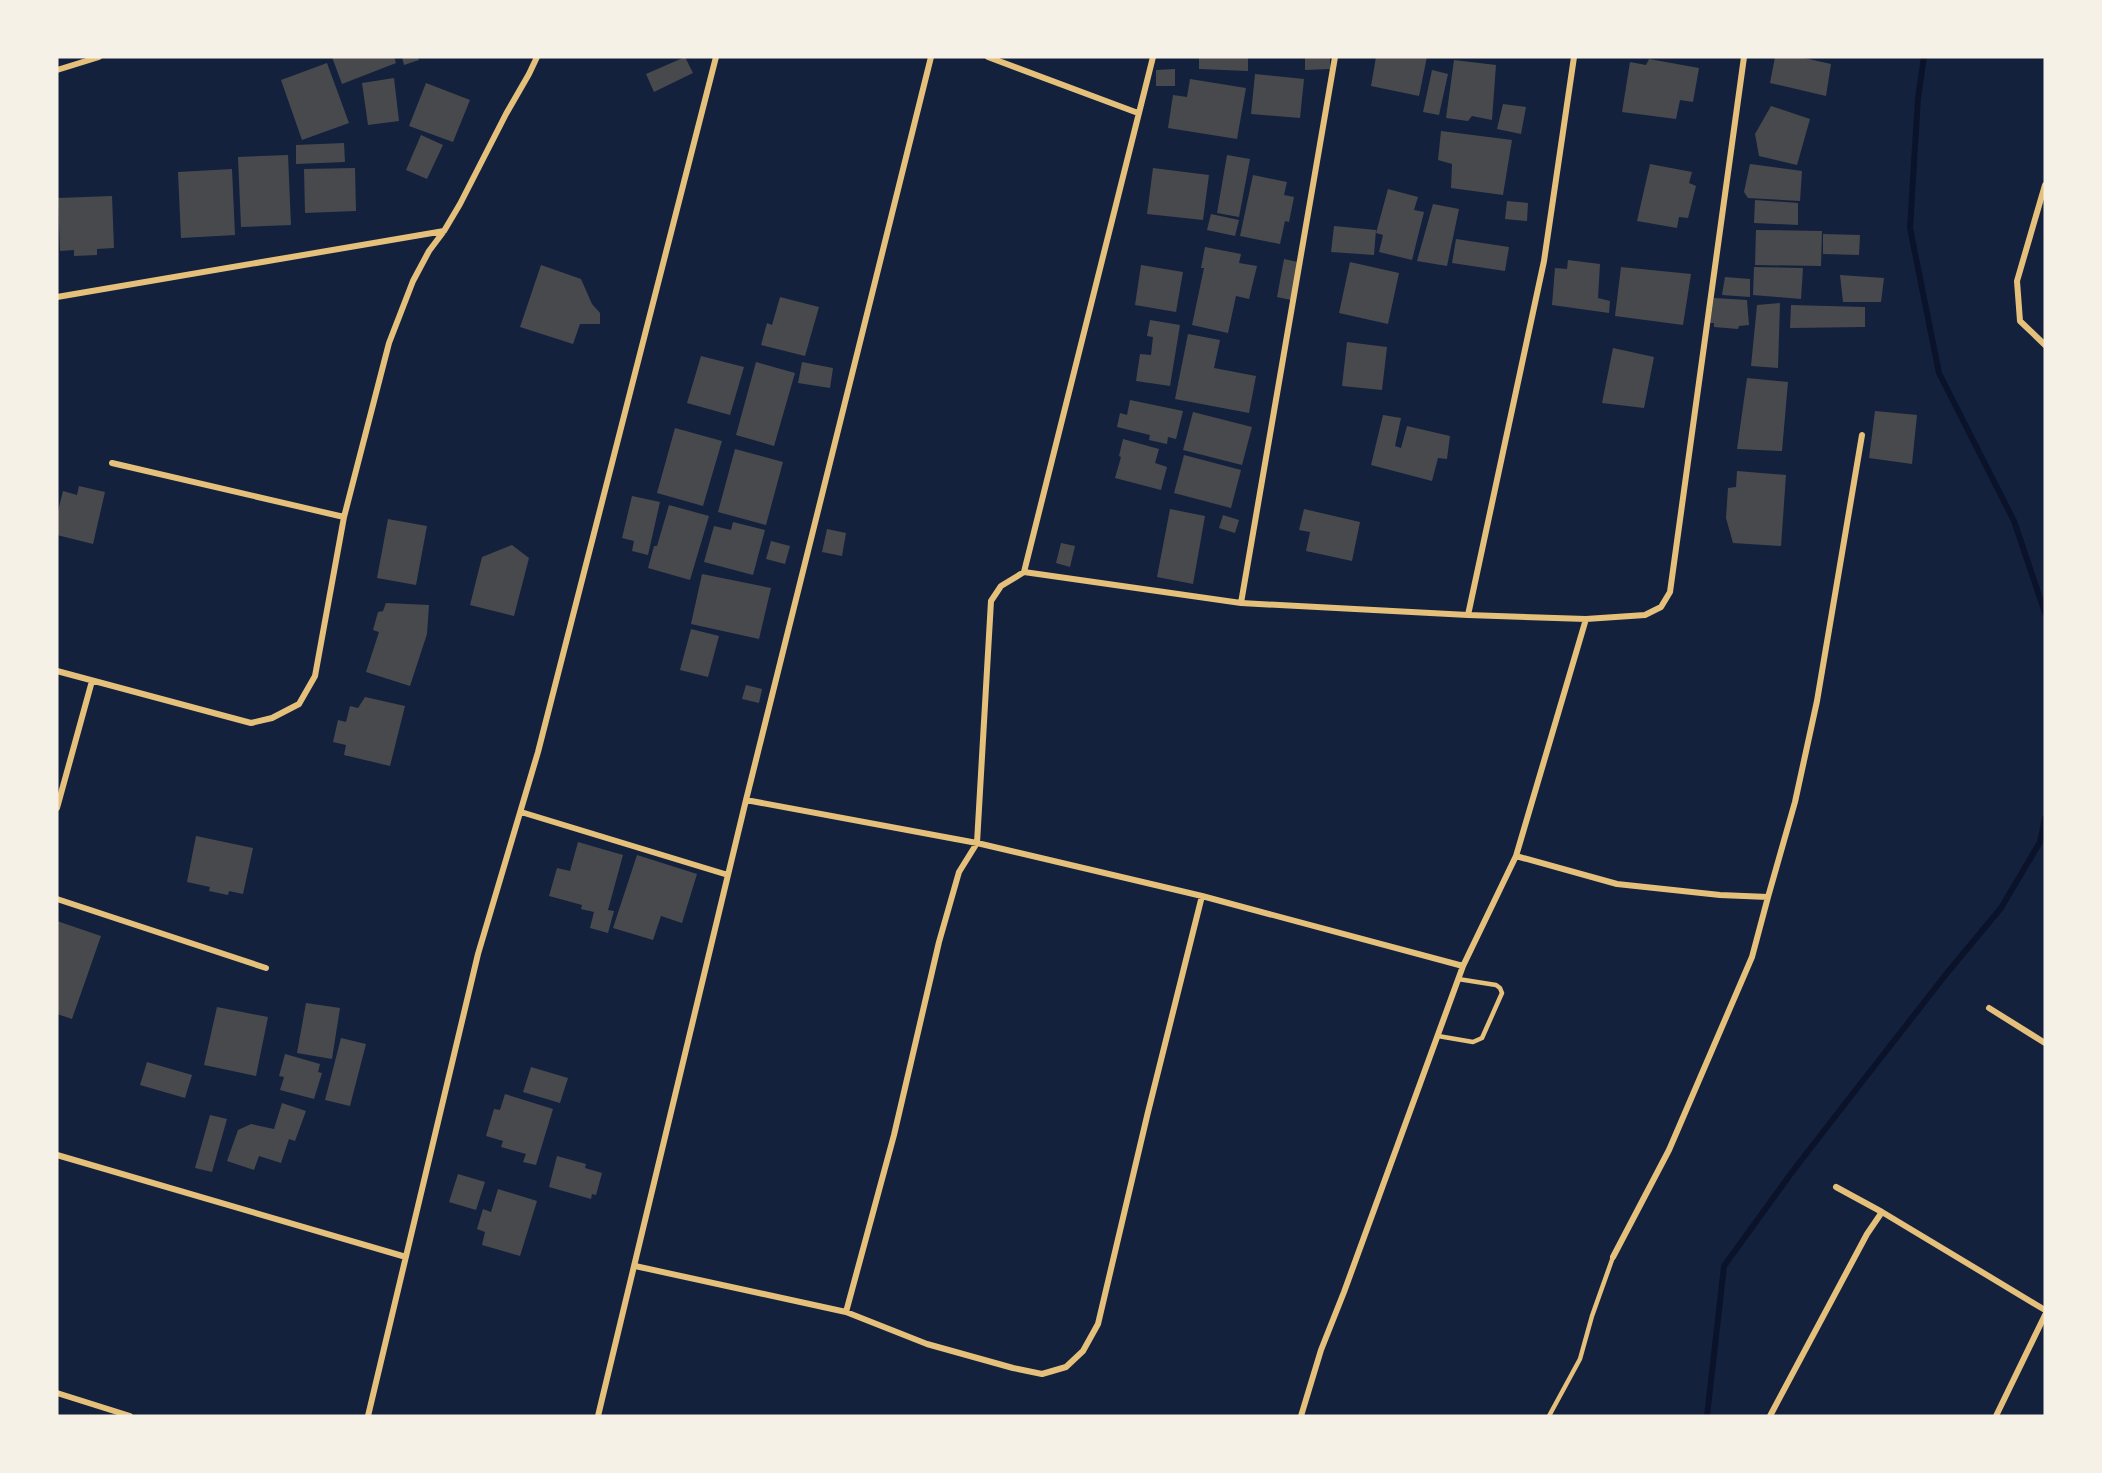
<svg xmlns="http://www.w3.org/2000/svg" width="2102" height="1473" font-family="'Fira Sans',sans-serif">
<rect width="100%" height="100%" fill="#14213d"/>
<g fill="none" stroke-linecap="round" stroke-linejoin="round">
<path stroke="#0b132b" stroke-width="6" d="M1924,57L1918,98L1910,228L1939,373L2014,521L2045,613
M1707,1416L1724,1266L1792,1172L1865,1078L1947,973L2001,908L2040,842L2045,818"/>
</g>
<path fill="#48494c" d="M332,57H394L396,63L342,84Z
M402,57H418L419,60L404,65Z
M685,57L693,73L654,92L646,74Z
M1199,57H1248V71L1199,69Z
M1305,57H1330V69L1305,70Z
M1376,57H1427L1419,96L1371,86Z
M1775,57H1800L1831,64L1826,96L1770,83Z
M1649,59L1699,68L1693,102L1680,100L1676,119L1622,112L1630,62L1646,65Z
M1454,60L1496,65L1492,120L1472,116L1468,121L1446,118Z
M327,63L349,123L302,140L281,80Z
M1175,69V86H1156V70Z
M1432,70L1448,74L1439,115L1423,112Z
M1255,74L1304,79L1300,118L1251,114Z
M394,78L399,121L368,125L362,83Z
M1190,79L1246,88L1237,139L1168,128L1173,95L1187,97Z
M426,83L470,100L453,142L409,126Z
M1503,104L1526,107L1521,134L1497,129Z
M1771,106L1810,119L1797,165L1759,156L1755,134Z
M1441,131L1512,140L1503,195L1451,188L1452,164L1438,160Z
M421,135L443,145L427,179L406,170Z
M344,143L345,162L296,164V145Z
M288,155L291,225L241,227L238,157Z
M1227,155L1250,159L1239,217L1217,213Z
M1650,164L1692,172L1689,183L1696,186L1688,218L1679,217L1677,228L1637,221Z
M1750,164L1802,171L1800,201L1748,198L1744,192Z
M355,168L356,211L305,213L304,169Z
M1153,168L1209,175L1203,220L1147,214Z
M232,169L235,235L181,238L178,172Z
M1253,175L1287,182L1284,195L1294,197L1289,222L1285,221L1280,244L1240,236Z
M1388,189L1418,197L1414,210L1424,212L1412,260L1379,252L1383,235L1376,233Z
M112,196L114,248L97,249V255L74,256V250L60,251L58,198Z
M1755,200L1798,203V225L1754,223Z
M1507,201L1528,203L1527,221L1505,219Z
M1433,204L1459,209L1447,266L1417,261Z
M1211,214L1239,220L1235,236L1207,230Z
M1334,226L1376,230L1374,255L1331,252Z
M1756,230L1822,231L1821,266L1755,265Z
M1823,234L1860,235L1859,255L1823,254Z
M1456,239L1509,247L1505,271L1452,263Z
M1205,247L1241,254L1239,263L1257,266L1249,299L1236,296L1228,333L1192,325L1204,268H1201Z
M1284,259L1298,262L1291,300L1277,297Z
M1568,260L1600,264L1598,298L1610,301L1609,313L1552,305L1555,268L1567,269Z
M1350,262L1399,273L1388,324L1339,313Z
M541,265L581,279L592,304L600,313V324H580L573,344L520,327Z
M1141,265L1183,272L1176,312L1135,305Z
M1621,267L1691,274L1683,325L1615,316Z
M1754,267L1803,268L1801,299L1753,295Z
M1840,275L1884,278L1881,302H1843Z
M1725,277L1750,279V297L1722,295Z
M780,297L819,307L805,356L761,345L767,323L772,325Z
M1714,298L1747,300L1749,325L1739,326L1738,329L1714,327V323H1710Z
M1780,303L1778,368L1751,366L1757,305Z
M1791,305L1865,307V327L1790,328Z
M1150,320L1180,325L1170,386L1136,381L1140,354L1151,355L1153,337L1147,336Z
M1188,334L1220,340L1214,368L1256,376L1249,413L1175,399Z
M1347,342L1387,347L1382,390L1342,386Z
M1613,348L1654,357L1644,408L1602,403Z
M701,356L744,367L730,415L687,403Z
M756,362L795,373L774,446L736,435Z
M802,362L833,368L830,388L798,383Z
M1747,378L1788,382L1782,451L1737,449Z
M1130,400L1183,411L1176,439L1168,437L1167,444L1149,440L1150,435L1117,427L1120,413L1127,415Z
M1875,411L1917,415L1912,464L1869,458Z
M1193,412L1252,427L1242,465L1183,450Z
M1383,415L1401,418L1395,446L1401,448L1407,426L1450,436L1447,459L1438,458L1432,481L1371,465Z
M675,428L722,441L703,506L657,493Z
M1123,439L1159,449L1155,463L1167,467L1161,490L1115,478L1121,457L1119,456Z
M735,449L783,462L766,525L718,512Z
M1184,455L1241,470L1231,508L1174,493Z
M1737,471L1786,475L1781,546L1733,543L1726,518L1728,488L1736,487Z
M79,486L105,492L93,544L57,535V515L63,491L77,495Z
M632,496L660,502L648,555L632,551L634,541L622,538Z
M669,505L709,516L690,580L648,568L654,546H657Z
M1170,509L1205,516L1193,584L1157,577Z
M1304,509L1360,522L1352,561L1306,551L1310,532L1299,530Z
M1223,515L1239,520L1235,533L1219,528Z
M388,519L427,526L416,585L377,578Z
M733,522L765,530L753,575L704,562L714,526L731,530Z
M827,529L846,533L842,556L822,552Z
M771,541L790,546L785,564L766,559Z
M1061,543L1075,546L1070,567L1056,563Z
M512,545L529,558L514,616L470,605L482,557Z
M702,574L771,588L759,639L691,624Z
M386,603L429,605L427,634L410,686L366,672L379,632L373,630L378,612L383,611Z
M691,629L719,636L708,677L680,670Z
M746,685L762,689L759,703L742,699Z
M365,697L405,706L390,766L344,755L346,745L333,742L338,720L346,722L350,706L358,708Z
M196,836L253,848L243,894L229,891L228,895L209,891L210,887L187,882Z
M578,842L623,855L608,910L614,911L608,933L590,928L594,912L581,909L582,905L549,896L557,868L570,871Z
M637,855L697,874L682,923L661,916L653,940L613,928Z
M57,921L101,936L72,1019L57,1014Z
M306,1003L340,1008L332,1059L297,1053Z
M217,1007L268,1017L256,1076L204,1065Z
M341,1038L366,1044L350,1106L325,1100Z
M285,1054L320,1064L318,1072L322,1073L314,1099L280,1090L284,1077L279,1076Z
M147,1062L192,1075L185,1098L140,1085Z
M531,1067L568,1078L560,1103L523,1092Z
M505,1094L553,1109L536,1165L523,1162L526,1154L501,1147L503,1141L486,1136L494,1109L500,1110Z
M282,1103L306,1111L295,1141L289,1139L281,1163L259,1156L254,1170L227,1161L238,1130L251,1124L274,1129Z
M210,1115L227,1119L212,1172L195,1168Z
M557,1156L586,1164L585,1168L602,1173L596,1195L592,1194L591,1199L549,1187Z
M458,1174L485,1182L476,1210L449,1202Z
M498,1189L537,1201L520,1256L482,1245L485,1232L477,1229L483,1209L491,1212Z"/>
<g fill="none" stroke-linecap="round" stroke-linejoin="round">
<path stroke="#e5c07b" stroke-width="4.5" d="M1438,1036L1473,1042L1482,1038L1502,993L1500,988L1496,985L1458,979
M1549,1416L1580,1359L1592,1316L1613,1257"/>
<path stroke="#e5c07b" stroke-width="6" d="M988,57L1138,113
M57,70L99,57
M2045,185L2017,281L2020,321L2045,345
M57,297L444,231
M112,463L344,517
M1024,572L1241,603L1468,615L1586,619L1645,615L1661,607L1670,592L1744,57
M1241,603L1335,57
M1468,615L1544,261L1574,57
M57,671L251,723L272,718L299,704L315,676L344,517L389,343L413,281L429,251L444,231L460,204L506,114L529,74L537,57
M746,800L977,843L1202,896L1463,966
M57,808L92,681
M521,812L728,875
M1516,856L1617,884L1720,895L1768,897L1752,957L1669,1150L1613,1257
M1768,897L1795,802L1817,701L1862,435
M57,899L266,968
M1989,1008L2045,1043
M57,1155L406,1257
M1836,1187L1882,1212L2045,1310
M635,1266L846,1312L927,1344L1013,1368L1042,1374L1066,1367L1083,1351L1098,1324L1148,1112L1202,896
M846,1312L894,1135L939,942L959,872L977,843L991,601L1001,586L1024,572L1153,57
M57,1393L130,1416
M368,1416L478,954L538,752L716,57
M598,1416L746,800L931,57
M1301,1416L1321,1350L1344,1292L1463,966L1516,856L1586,619
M1770,1416L1867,1234L1882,1212
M1996,1416L2045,1315"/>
</g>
<rect width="2102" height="1473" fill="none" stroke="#f6f1e7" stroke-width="117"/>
</svg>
